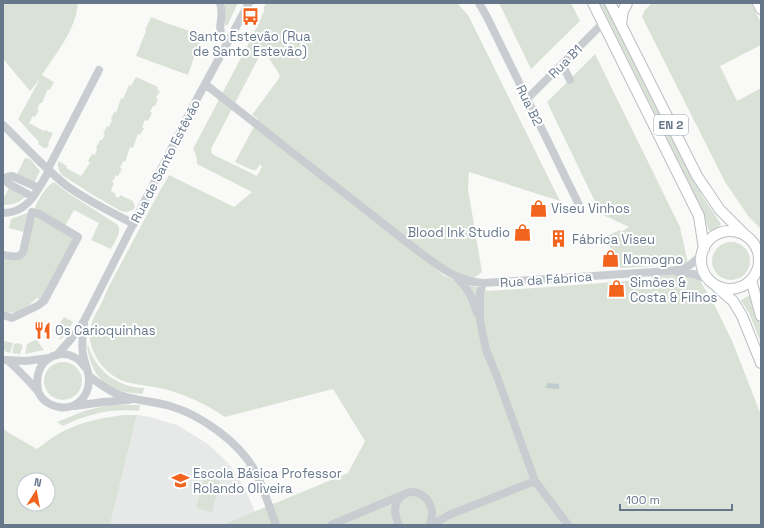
<svg xmlns="http://www.w3.org/2000/svg" width="764" height="528" font-family="'Space Grotesk',sans-serif">
<rect width="100%" height="100%" fill="#f9faf7"/>
<path fill="#e7e9e8" d="M137,415L150,417L177,425L208,444L225,460L233,469L246,491L255,512L222,525H110Z"/>
<path fill="#dae2d8" fill-rule="evenodd" d="M3,3H78C76,30 56,53 42,75L54,82L50,90L48,89L42,103H40L37,109L39,110L35,117L33,116L29,123L44,131L45,130L53,133L48,144L49,145L47,148H44L38,144L39,142L18,119L40,79L30,91L3,59Z
M225,3H238L228,24L226,26L225,25Z
M266,3H457L468,15L472,23L560,201L469,172L468,189L482,272L474,278L459,274L431,258L287,143L284,149L353,205L445,276L488,291L577,285L650,279L652,276L686,274L699,279L716,308L733,343L761,415V525H222L348,473L365,441L333,389L225,417C204,403 183,393 159,388C146,385 133,385 121,380C103,372 88,351 90,332C91,319 99,309 104,298C109,285 117,271 124,258C139,230 153,202 169,175L234,207L252,192L197,164L196,155L193,149L257,27L264,11V7ZM266,54L278,72L280,77L252,115L258,119L235,162L252,170H256L260,164L262,167L257,176L212,154L211,149L259,57Z
M499,3H571L580,21L531,69Z
M600,3H606L703,197L721,224C720,227 713,230 709,231L708,229L704,214L690,185Z
M652,3H751L761,23L760,26L761,45L720,66L737,101L761,88V229L749,217L725,182L642,17L644,11Z
M151,17L166,23L202,35L188,75L136,56L146,31L145,30Z
M595,54L680,227L688,264L671,266L661,256L657,266L620,268L605,237L620,230L621,232L629,227L601,214L547,102Z
M136,77L158,87L157,90L160,91L156,98L158,99L155,106H153L150,112L152,113L148,121L145,120L142,127L144,128L140,135L138,134L133,148L130,147L125,162L123,161L120,168L122,169L118,176L116,175L112,182L114,183L111,191L116,194L115,196L119,198L120,195L133,201L135,207L133,210L126,212L121,211L93,195L62,175C58,170 58,167 58,161L67,166L66,168L81,176L90,163L88,161L92,154L95,155L97,149L96,148L100,140H102L105,135L103,134L107,126L109,127L112,120L111,119L114,112L116,113L121,98L123,99L129,85L131,86Z
M25,158L30,159L40,171L34,183L17,174Z
M54,182L68,193L118,225C122,233 115,241 111,249L91,240L99,223L74,210L65,226L35,209C36,202 47,185 54,182Z
M9,188L25,197C19,203 12,205 3,205V199Z
M27,213L28,214L24,232L9,228L11,219Z
M36,216L74,239L42,301L37,298C24,309 21,316 3,311V256L16,259Z
M712 261a19 19 0 1 1 38 0a19 19 0 1 1-38 0Z
M752,294L758,319L761,327V343L749,313L741,301V300Z
M64,317L73,322L66,334L60,340L59,339L61,336L57,328Z
M35,340H37L44,350L25,354L27,344Z
M4,341L13,343L10,353L6,352L3,348Z
M17,343L23,345L20,354L12,353L14,344Z
M87,345H88C96,371 117,387 144,388L143,394C136,393 128,393 121,391C99,385 89,366 87,345Z
M44 381a19 19 0 1 1 38 0a19 19 0 1 1-38 0Z
M108,405H140L139,411C112,408 87,414 63,426L57,422L84,411Z
M123,415H137L110,525H3V428L9,433L37,449C44,444 52,437 60,433C79,422 102,418 123,415ZM24,480H48V504H24Z
M204,477L220,481L212,512L196,508Z"/>
<path fill="#c1ccd1" d="M547,383L559,384V389L546,388Z"/>
<g fill="none" stroke-linecap="round" stroke-linejoin="round">
<defs>
<path id="major" d="M593,3L694,206L699,216L704,249
M610,3L697,176L720,210L747,237
M758,3L761,9
M621,24L623,11L627,3
M701 260a29 29 0 1 1 58 0a29 29 0 1 1-58 0Z
M751,280L761,316
M717,287L733,301L742,316L761,363"/>
</defs>
<use href="#major" stroke="#babec2" stroke-width="12"/>
<path stroke="#c9cdd1" stroke-width="8" d="M220,3C226,20 213,27 227,43
M479,3L487,17L580,207
M562,64L570,80
M205,84L413,247C434,263 455,281 483,283L669,271C688,269 689,267 703,253
M527,99L603,23
M3,125C24,145 44,168 67,186C88,201 111,212 134,224
M48,169L99,70
M33,197L9,184L7,182V177L12,176L39,188
M3,213C29,213 37,190 49,171
M3,255C11,256 19,259 23,252L32,212
M677,272L694,274L709,280
M458,279C469,289 473,300 477,313
M483,283L480,292V320L486,350L496,374L535,481L568,525
M3,315L12,318L37,306L44,301L78,237L39,214L32,212
M57,355L71,339L84,321L192,108L249,3
M5,360L26,361L49,358
M8,361C18,369 27,379 36,389C39,392 40,396 43,399C52,408 68,411 79,402C85,397 89,389 89,380C89,371 84,362 83,354C81,344 83,333 84,323
M89,376C99,383 108,391 120,395C136,401 154,401 170,406C201,415 239,442 255,471C264,488 269,507 276,525
M38,390C31,357 67,341 85,367
M75,406L103,402L129,400
M331,525L400,496
M399,525C383,492 422,480 431,507C433,513 432,520 429,525
M432,525L449,515L535,481"/>
<use href="#major" stroke="#fff" stroke-width="10"/>
</g>
<defs>
<symbol id="bus-bare" viewBox="-9 -9 18 18"><path d="M-5-6H5V4H4V6H2V4H-2V6H-4V4H-5ZM-3.5-4V0h7V-4ZM-3.5 1.2v1.5H-2V1.2ZM2 1.2v1.5H3.5V1.2Z" fill="#f2631e" stroke="#fff" stroke-width="2.5" paint-order="stroke"/></symbol>
<symbol id="shop-bare" viewBox="-9 -9 18 18"><path d="M-5-2.5h2.3a2.7 3.5 0 0 1 5.4 0H5L5.5 6h-11ZM-1.5-2.5h3a1.5 2.3 0 0 0-3 0Z" fill="#f2631e" stroke="#fff" stroke-width="2.5" paint-order="stroke"/></symbol>
<symbol id="building-bare" viewBox="-9 -9 18 18"><path d="M-4-6H4V6H1V3H-1V6H-4ZM-2.5-4.3h1.7v1.8h-1.7ZM.8-4.3h1.7v1.8H.8ZM-2.5-1h1.7V.8h-1.7ZM.8-1h1.7V.8H.8Z" fill="#f2631e" stroke="#fff" stroke-width="2.5" paint-order="stroke"/></symbol>
<symbol id="restaurant-bare" viewBox="-9 -9 18 18"><path d="M-5-6h1v4h1v-4h1v4h1v-4h1v5L-1.5 .5V6h-2V.5L-5-1ZM5-6V6H3V1.5H1.5Q1.5-4 5-6Z" fill="#f2631e" stroke="#fff" stroke-width="2.5" paint-order="stroke"/></symbol>
<symbol id="school-bare" viewBox="-9 -9 18 18"><path d="M0-5L7-2L0 1L-7-2ZM-4 1L0 2.5L4 1V4Q0 6-4 4Z" fill="#f2631e" stroke="#fff" stroke-width="2.5" paint-order="stroke"/></symbol>
</defs>
<g fill-rule="evenodd">
<use href="#bus-bare" x="238" y="4" width="25" height="25"/>
<use href="#shop-bare" x="526" y="196" width="25" height="25"/>
<use href="#shop-bare" x="510" y="220" width="25" height="25"/>
<use href="#building-bare" x="546" y="226" width="25" height="25"/>
<use href="#shop-bare" x="598" y="246" width="25" height="25"/>
<use href="#shop-bare" x="604" y="276" width="25" height="25"/>
<use href="#restaurant-bare" x="30" y="318" width="25" height="25"/>
<use href="#school-bare" x="168" y="468" width="25" height="25"/>
</g>
<g text-anchor="middle" stroke-width="4" stroke-linejoin="round" paint-order="stroke">
<rect fill="#fff" stroke="#94a0ae" stroke-width="1" x="654" y="115" width="34" height="20" rx="3"/>
<g font-size="12" font-weight="bold" fill="#66778b">
<text x="671" y="129">EN 2</text>
</g>
<g font-size="13" fill="#66778b" stroke="#fff" text-anchor="start">
<text x="250" y="41" text-anchor="middle">Santo Estevão (Rua<tspan x="250" dy="15">de Santo Estevão)</tspan></text>
<text x="551" y="213">Viseu Vinhos</text>
<text x="510" y="237" text-anchor="end">Blood Ink Studio</text>
<text x="572" y="244">Fábrica Viseu</text>
<text x="623" y="264">Nomogno</text>
<text x="630" y="287">Simões &amp;<tspan x="630" dy="15">Costa &amp; Filhos</tspan></text>
<text x="55" y="335">Os Carioquinhas</text>
<text x="193" y="478">Escola Básica Professor<tspan x="193" dy="15">Rolando Oliveira</tspan></text>
</g>
<g font-size="13" fill="#66778b" stroke="#fff">
<text transform="translate(565 61) rotate(-45)" y="5">Rua B1</text>
<text transform="translate(530 105) rotate(64)" y="5">Rua B2</text>
<text transform="translate(165 161) rotate(-63)" y="5">Rua de Santo Estêvão</text>
<text transform="translate(546 279) rotate(-4)" y="5">Rua da Fábrica</text>
</g>
</g>
<rect width="764" height="528" fill="none" stroke="#66778b" stroke-width="8"/>
<g transform="translate(36 492) rotate(11)"><circle r="19" fill="#ffffff" stroke="#c2c9d1"/>
<path d="M0-3L7 15L0 10L-7 15Z" fill="#f2631e"/>
<text y="-6" font-size="11" font-weight="bold" text-anchor="middle" fill="#66778b">N</text>
</g>
<path d="M620 504v6h112v-6" fill="none" stroke="#66778b" stroke-width="2"/>
<text x="626" y="504" font-size="12" fill="#66778b" stroke="#ffffff" stroke-width="3" paint-order="stroke">100 m</text>
</svg>
